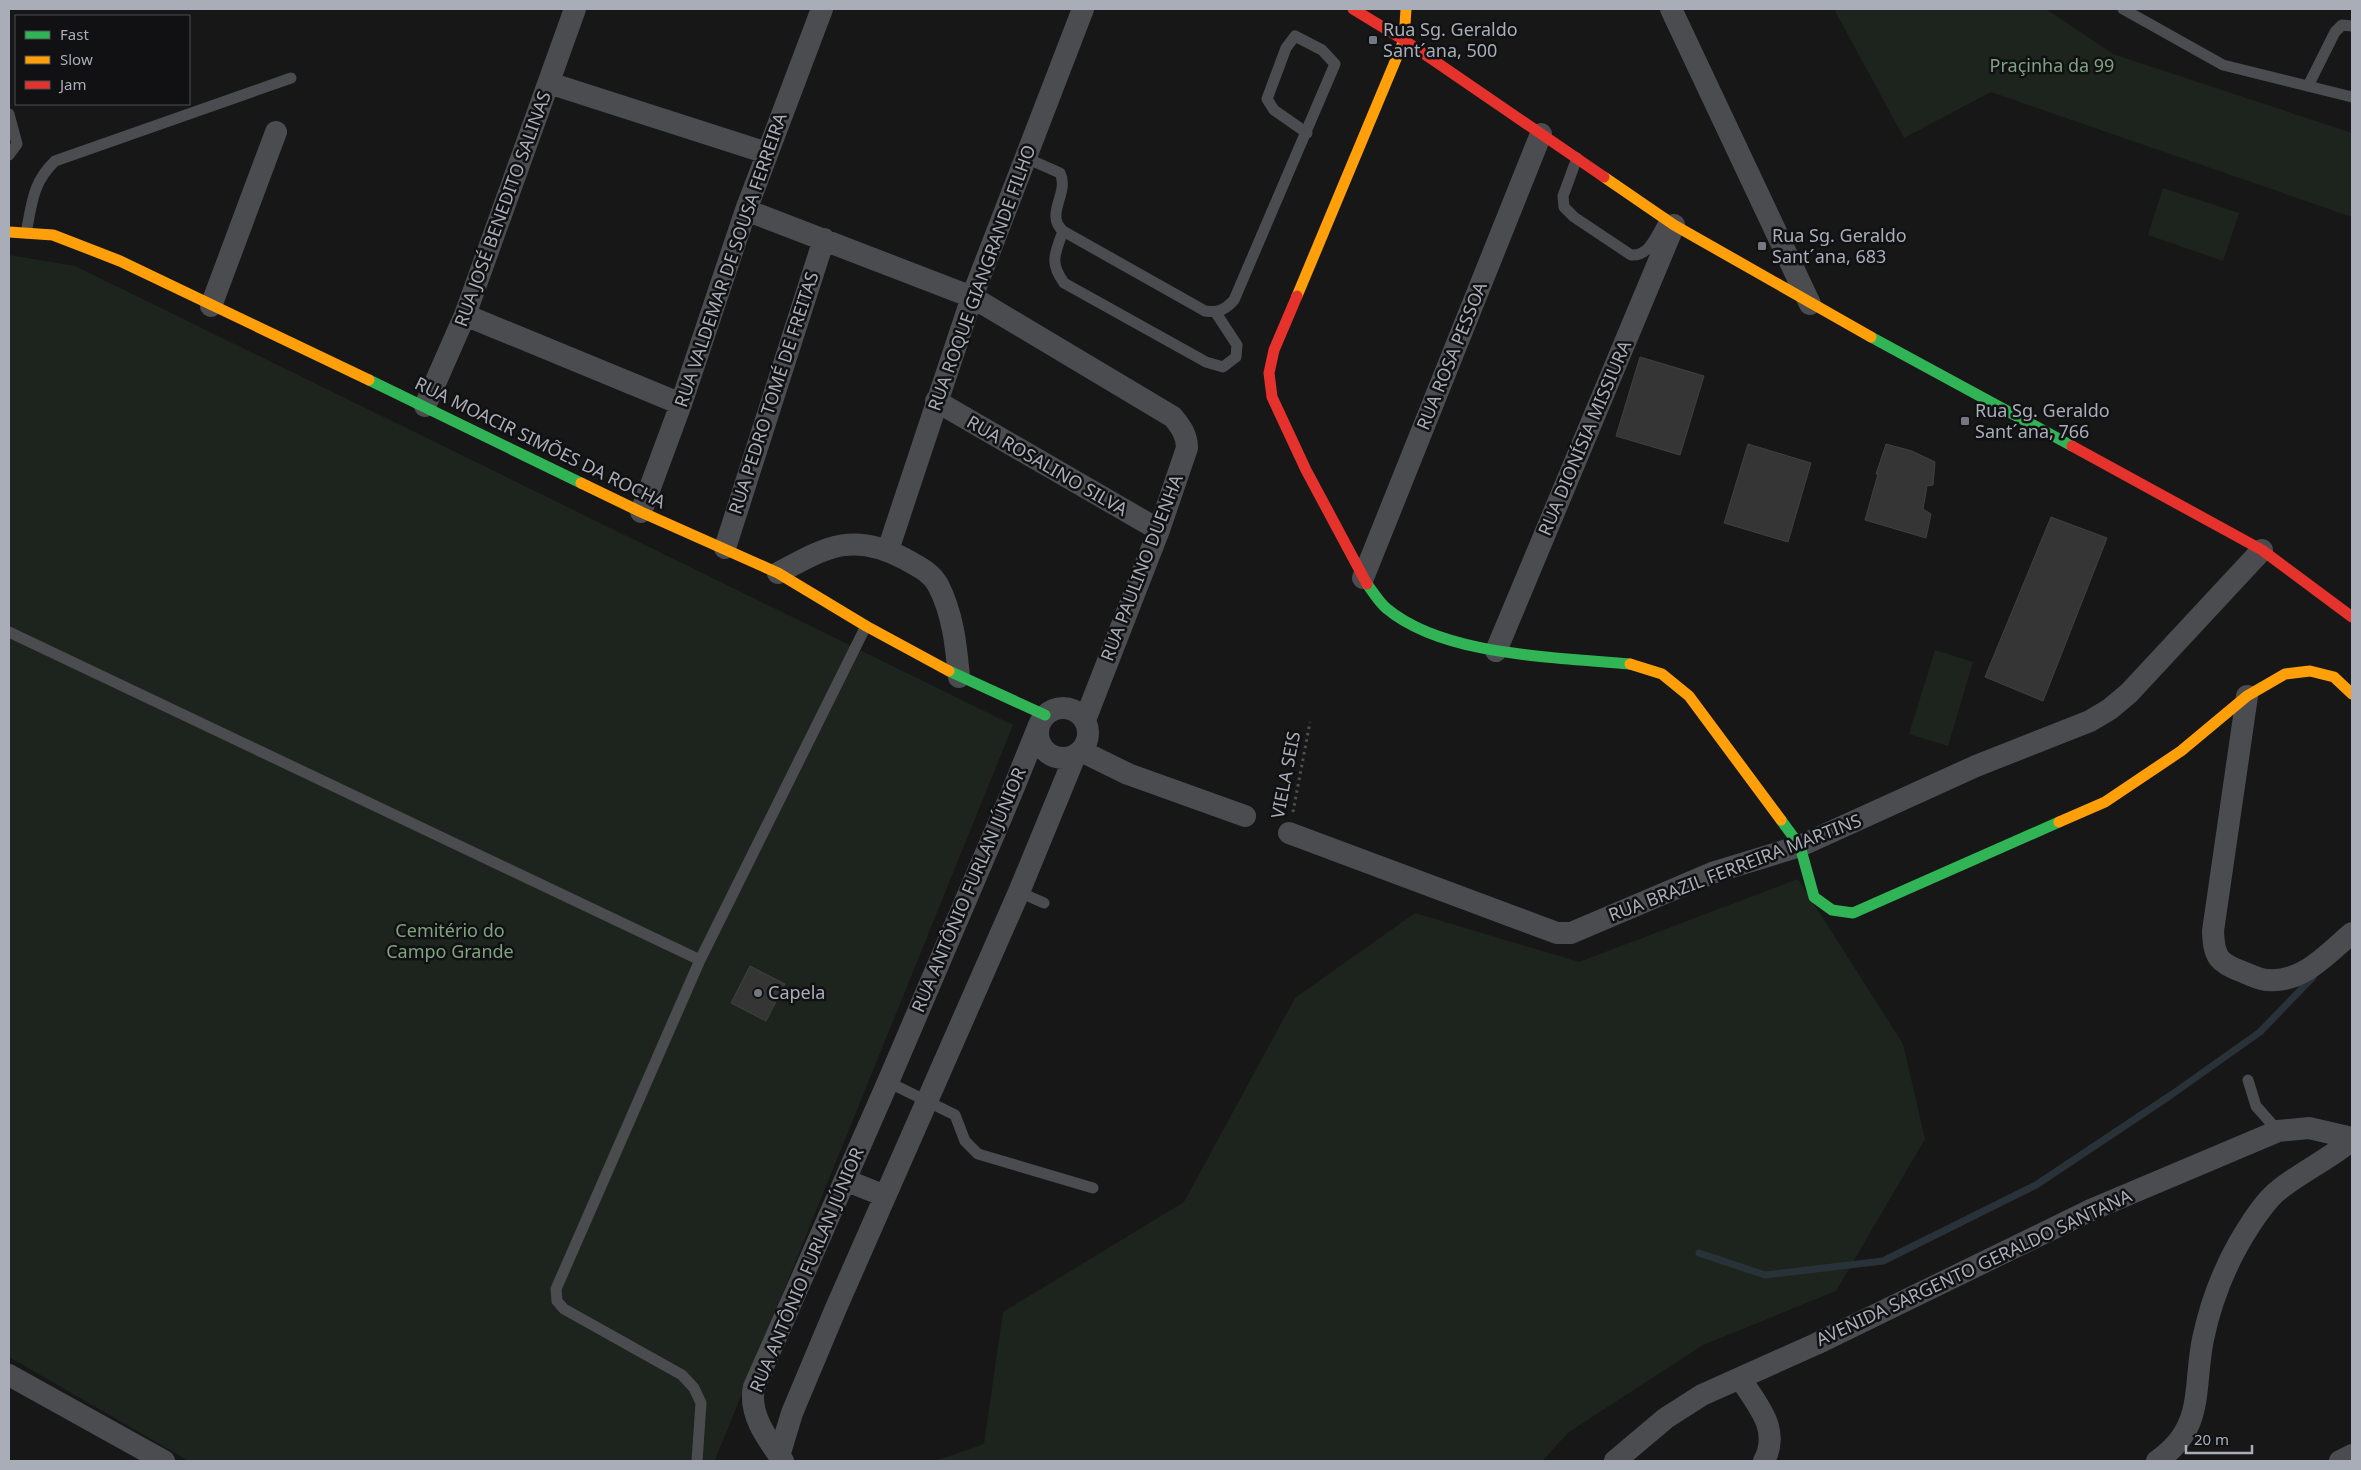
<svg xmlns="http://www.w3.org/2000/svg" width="2361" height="1470" font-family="'Noto Sans',sans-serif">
<rect width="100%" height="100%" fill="#171717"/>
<path fill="#1d241e" d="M1834,9H2046L2113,54L2352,133V217L1991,92L1904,138Z
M2163,188L2239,213L2223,261L2148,235Z
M9,255L75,266L1013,725L715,1460L717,1461H189L9,1357Z
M1935,650L1973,662L1948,746L1909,734Z
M1798,879L1903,1044L1925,1139L1836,1291L1703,1345L1569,1432L1542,1461H935L984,1444L1003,1312L1184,1202L1295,998L1415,913L1579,962Z"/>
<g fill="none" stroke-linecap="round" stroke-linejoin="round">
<path stroke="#2a3239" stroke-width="7" d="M1699,1253L1765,1275L1883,1261L2036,1185L2171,1095L2260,1032L2313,977"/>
</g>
<path fill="#353536" stroke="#3f4043" d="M1640,357L1704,376L1680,455L1616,436Z
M1748,444L1811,463L1788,542L1724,523Z
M1886,444L1912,451L1935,462L1933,485L1927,486L1923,509L1931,514L1926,538L1865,520L1878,474H1876Z
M2051,517L2107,538L2043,701L1985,677Z
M750,966L785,984L766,1021L731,1003Z"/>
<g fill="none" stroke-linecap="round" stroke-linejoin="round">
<path stroke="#4d4e52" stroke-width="3" stroke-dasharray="2.5 4" stroke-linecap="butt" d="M1293,812L1310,722"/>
<path stroke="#4b4c50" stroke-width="11" d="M2123,9L2223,65L2352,97
M2308,86L2335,32L2342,25L2352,26
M9,114L17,144L9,155
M1026,158L1060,173C1070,193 1044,214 1063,231L1205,311C1218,313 1225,310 1234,300L1335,64L1322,50L1295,36L1286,48L1267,99L1274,110L1307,133
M1577,158L1563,196L1564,207L1574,217L1631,255C1650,257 1657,233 1666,219
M1063,231C1055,254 1049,262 1064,283L1206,362L1223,367L1236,357L1237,345L1216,313
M26,233C32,204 32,183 55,161L291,78
M9,632L700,960
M1019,892L1044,903
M2248,1080L2256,1106L2278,1131
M888,1082L955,1115L965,1141L978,1154L1093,1188
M697,1461L701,1403L694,1388L682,1375L564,1309L557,1301L556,1289L700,960L866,626"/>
<path stroke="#4b4c50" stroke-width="22" d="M1671,9L1810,304
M549,83L767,153
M746,210L972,297L1173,417C1181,427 1187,435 1187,448L1159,530L1085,720
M211,306L276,132
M465,315L681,404
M936,401L1159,530
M425,406L465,315L575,9
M641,512L681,404L746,210L822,9
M725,548L824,239
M888,550L972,297L1083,9
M778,573C826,547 853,531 905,559C917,566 931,572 938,585C953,614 956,645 959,677
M1363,578L1541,134
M1496,651L1674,225
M2247,696L2213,931C2214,957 2218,963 2243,972C2251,975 2260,980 2268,980C2303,983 2328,953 2352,933
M1038 733a25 25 0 1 1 50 0a25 25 0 1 1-50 0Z
M1081,751L1128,774L1245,816
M1289,833L1557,933H1571L1712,873L1800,846L1976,766L2090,721L2110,709L2129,693L2262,550
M845,1180L885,1196
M9,1375L164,1461
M1740,1378C1757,1405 1781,1429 1764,1461
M779,1456L792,1413L836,1308L1019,892L1075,756
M783,1461C768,1440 748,1414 754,1387L888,1082L1012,792L1039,725
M1615,1461L1666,1418L1702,1395L1816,1344L2091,1210L2278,1131L2309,1128L2352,1138
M2157,1461C2205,1428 2193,1389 2203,1339C2210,1306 2222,1273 2239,1243C2249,1226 2264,1201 2280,1189C2303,1171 2329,1159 2352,1140
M2340,1461L2352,1455"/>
<path stroke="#30b455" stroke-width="11" d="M1871,337L2072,446
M369,380L581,483
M1367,584C1373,592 1379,602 1386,608C1444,657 1558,657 1630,664
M949,671L1045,715
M1781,820L1800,846L1814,897L1832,910L1853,913L2059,822"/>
<path stroke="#ff9f0a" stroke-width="11" d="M1604,177L1674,225L1871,337
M9,232L53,235L120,261L369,380
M1297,296L1404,40L1406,9
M581,483L641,512L778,573L866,626L949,671
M1630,664L1662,674L1689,696L1781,820
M2059,822L2105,802L2181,751L2247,696L2285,674L2310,671L2334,677L2352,694"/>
<path stroke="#e5322d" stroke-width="11" d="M1353,9L1404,40L1604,177
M1297,296L1274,350L1269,373L1272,397L1306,470L1367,584
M2072,446L2262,550L2352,617"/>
</g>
<g fill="#757880" stroke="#111113" stroke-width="2">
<rect x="1368" y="35" width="10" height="10" rx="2.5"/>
<rect x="1757" y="241" width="10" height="10" rx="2.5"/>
<rect x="1960" y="416" width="10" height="10" rx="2.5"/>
<circle cx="758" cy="993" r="5"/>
</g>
<g text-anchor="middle" stroke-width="5" stroke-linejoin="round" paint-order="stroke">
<g font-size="18" fill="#a8adb8" stroke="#111113" text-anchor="start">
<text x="1383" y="36">Rua Sg. Geraldo<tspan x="1383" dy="21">Sant´ana, 500</tspan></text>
<text x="1772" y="242">Rua Sg. Geraldo<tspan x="1772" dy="21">Sant´ana, 683</tspan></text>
<text x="1975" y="417">Rua Sg. Geraldo<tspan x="1975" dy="21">Sant´ana, 766</tspan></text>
<text x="768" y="999">Capela</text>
</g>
<g font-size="18" fill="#7fa381" stroke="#111113">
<text x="2052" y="72">Praçinha da 99</text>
<text x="450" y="937">Cemitério do<tspan x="450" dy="21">Campo Grande</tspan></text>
</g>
<g font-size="18" fill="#a8adb8" stroke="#111113">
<text transform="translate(503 209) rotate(-70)" y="6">RUA JOSÉ BENEDITO SALINAS</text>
<text transform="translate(731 260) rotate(-71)" y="6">RUA VALDEMAR DE SOUSA FERREIRA</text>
<text transform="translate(982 278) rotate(-70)" y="6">RUA ROQUE GIANGRANDE FILHO</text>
<text transform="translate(1452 356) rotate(-68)" y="6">RUA ROSA PESSOA</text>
<text transform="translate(774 393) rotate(-72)" y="6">RUA PEDRO TOMÉ DE FREITAS</text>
<text transform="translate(1585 438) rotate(-67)" y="6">RUA DIONÍSIA MISSIURA</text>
<text transform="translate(540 443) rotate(26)" y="6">RUA MOACIR SIMÕES DA ROCHA</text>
<text transform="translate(1047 466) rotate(30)" y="6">RUA ROSALINO SILVA</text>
<text transform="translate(1142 568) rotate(-69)" y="6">RUA PAULINO DUENHA</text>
<text transform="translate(1286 775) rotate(-79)" y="6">VIELA SEIS</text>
<text transform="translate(1735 868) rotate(-21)" y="6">RUA BRAZIL FERREIRA MARTINS</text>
<text transform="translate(969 890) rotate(-67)" y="6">RUA ANTÔNIO FURLAN JÚNIOR</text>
<text transform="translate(1974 1268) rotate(-25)" y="6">AVENIDA SARGENTO GERALDO SANTANA</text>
<text transform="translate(807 1270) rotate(-67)" y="6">RUA ANTÔNIO FURLAN JÚNIOR</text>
</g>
</g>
<rect width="2361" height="1470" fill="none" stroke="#a8adb8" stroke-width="20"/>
<rect x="15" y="15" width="175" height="90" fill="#111113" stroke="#4d4f55"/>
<rect x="25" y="31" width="25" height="8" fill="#30b455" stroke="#4d4f55"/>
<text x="60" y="40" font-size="15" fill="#a8adb8">Fast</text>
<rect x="25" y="56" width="25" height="8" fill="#ff9f0a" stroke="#4d4f55"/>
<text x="60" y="65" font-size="15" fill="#a8adb8">Slow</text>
<rect x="25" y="81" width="25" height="8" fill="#e5322d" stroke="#4d4f55"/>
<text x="60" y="90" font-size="15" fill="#a8adb8">Jam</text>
<path d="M2186 1445v8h66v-8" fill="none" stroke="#a8adb8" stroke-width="2.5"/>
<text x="2194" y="1445" font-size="15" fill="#a8adb8" stroke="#111113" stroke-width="4" paint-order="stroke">20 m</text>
</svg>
